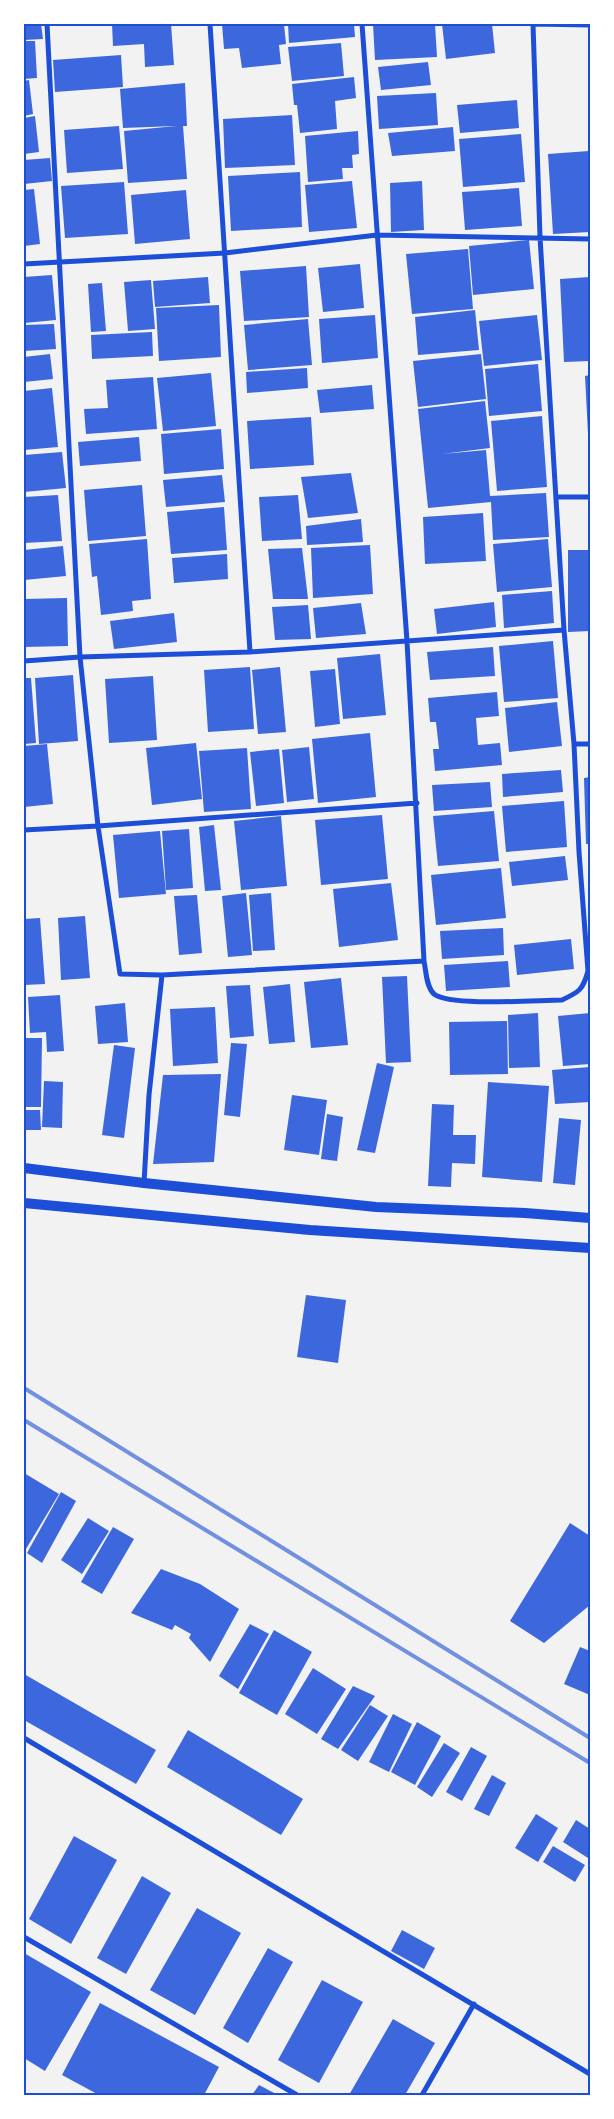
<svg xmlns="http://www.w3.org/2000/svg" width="614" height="2119" font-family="Lora,serif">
<rect width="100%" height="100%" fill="#f2f2f2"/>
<path fill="#3d67dc" d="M24,24H41L43,39L24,40Z
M112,24H171L174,65L145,67L144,44L113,46Z
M222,24H284L286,44L279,45L281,64L242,68L239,48L224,49Z
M288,24H354L355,37L289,43Z
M373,24H435L437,57L375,60Z
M442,24H492L495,53L446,59Z
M24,41H35L37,78L24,79Z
M341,43L344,76L292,81L288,47Z
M121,55L123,87L55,92L53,60Z
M428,62L431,85L381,90L378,67Z
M354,77L356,98L335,101L337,129L300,133L297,105H294L292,84Z
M29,80L33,114L24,116V81Z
M185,83L187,126H183L187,179L128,183L124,131L176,126L123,128L120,89Z
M436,93L438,125L379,129L377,96Z
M517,100L519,128L460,133L457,105Z
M292,115L295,165L225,168L223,119Z
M35,116L39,152L24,154V118Z
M119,126L123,169L67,173L64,130Z
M453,127L455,151L392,156L388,133Z
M358,131L359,154L352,155L353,168H342L343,179L308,182L305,136Z
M521,134L525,182L463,187L459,139Z
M589,151L590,232L553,234L548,154Z
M50,158L52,181L24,184V160Z
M300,172L302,227L231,231L228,176Z
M352,181L357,228L309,232L305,185Z
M422,181L424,230L391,232L390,183Z
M124,182L128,234L65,238L61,186Z
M519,188L522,226L465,230L462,192Z
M34,189L40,244L24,246V190Z
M186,190L190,239L135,244L131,195Z
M529,240L534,289L473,295L469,246Z
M468,249L473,309L412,314L406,254Z
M360,264L364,308L323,312L318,268Z
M306,266L309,317L244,321L240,271Z
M52,275L56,320L24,323V277Z
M208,277L210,303L155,307L153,281Z
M590,277V361L564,362L560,279Z
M151,280L155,329L128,331L124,282Z
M102,283L106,331L91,332L88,284Z
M219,305L221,357L159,361L156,308Z
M475,310L479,350L418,355L415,317Z
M375,315L378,358L322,363L319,319Z
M537,315L542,360L484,366L479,321Z
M308,319L312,365L248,370L244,325Z
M54,324L56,349L24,351V325Z
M152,332L153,356L92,359L91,335Z
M50,354L53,379L24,382V357Z
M481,354L486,399L418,407L413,361Z
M538,364L542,411L489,416L485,369Z
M307,368L308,388L247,393L246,372Z
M211,373L216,426L163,431L157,378Z
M590,375V453H589L585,376Z
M153,377L157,429L86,434L84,409L108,408L106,380Z
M372,385L374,409L320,413L317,390Z
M52,388L58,447L24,450V391Z
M485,401L490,448L442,454L486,450L490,496L546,493L549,537L493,540L491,502L428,508L418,409Z
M542,416L547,487L497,491L491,421Z
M311,417L314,465L250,469L247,421Z
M221,429L224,469L164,474L161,434Z
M139,437L141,461L80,466L78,442Z
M62,452L66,488L24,492V455Z
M351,473L358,513L308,518L301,477Z
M222,475L225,502L166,507L163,480Z
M142,485L146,536L88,541L84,490Z
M58,495L62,541L24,543V497Z
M298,495L302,539L262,541L259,497Z
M224,507L227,550L171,554L167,512Z
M483,513L486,561L425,564L423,517Z
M361,519L363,542L307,545L306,526Z
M147,539L151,599L132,601L133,611L101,615L97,576L92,577L89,544Z
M548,539L552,587L497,592L493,544Z
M370,545L373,594L313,598L311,548Z
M63,546L66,576L24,580V550Z
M302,548L308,599H273L268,549Z
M568,550H590V631L568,632Z
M227,554L228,579L174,583L172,558Z
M552,591L554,623L504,628L502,595Z
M67,598L68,646L24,647V599Z
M494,602L496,627L437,634L434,609Z
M361,603L366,634L316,638L313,608Z
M308,605L311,639L275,640L272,607Z
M174,613L177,642L114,649L110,621Z
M553,641L558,698L504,702L499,646Z
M493,647L495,676L430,680L427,652Z
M380,654L386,715L343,719L337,658Z
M250,667L254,729L208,732L204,670Z
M280,667L286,732L258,734L252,670Z
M335,669L340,724L315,727L310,671Z
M73,675L78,741L39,744L35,678Z
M153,676L157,740L109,743L105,679Z
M24,678H31L36,743L24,744Z
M497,692L499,716L476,718L478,745L500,743L502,765L435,771L433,749H439L436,722H430L428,698Z
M557,702L562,746L509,752L505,708Z
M370,733L376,797L318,803L312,739Z
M196,743L202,799L152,805L146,748Z
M47,744L53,804L24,807V746Z
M309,747L314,799L287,802L282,750Z
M247,748L251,809L204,812L199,751Z
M279,749L284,803L256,806L250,752Z
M561,770L563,792L503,797L502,774Z
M590,777V844H586L584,778Z
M490,782L492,807L434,811L432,785Z
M564,801L567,847L506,852L502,806Z
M494,811L499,861L438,866L433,816Z
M382,815L388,879L321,885L315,820Z
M281,816L287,886L241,890L234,821Z
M214,825L221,890L205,891L199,827Z
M189,829L193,888L166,890L162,831Z
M160,831L166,894L119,898L113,835Z
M565,856L568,880L512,886L509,862Z
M501,868L506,918L436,925L431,875Z
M391,883L398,940L339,947L333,889Z
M246,893L252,955L228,957L222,896Z
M271,893L275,950L253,951L249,895Z
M197,895L202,953L179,955L174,896Z
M85,916L90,978L61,980L58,918Z
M40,918L45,984L24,985V919Z
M503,928L504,955L442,959L440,931Z
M571,939L574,969L517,975L514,945Z
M508,961L510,987L446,991L444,965Z
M407,976L411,1062L386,1063L382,977Z
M341,978L348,1045L311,1048L304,982Z
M290,984L295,1042L269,1044L263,987Z
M250,985L254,1036L230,1038L226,986Z
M60,995L64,1051L47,1052L46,1032L30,1033L28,997Z
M125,1003L128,1042L98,1044L95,1006Z
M215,1007L218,1063L173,1066L170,1009Z
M538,1013L540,1067L509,1068L508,1015Z
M590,1013V1064L563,1066L558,1016Z
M507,1021L508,1074L450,1075L449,1022Z
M24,1038H42L41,1107H24Z
M231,1043L247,1044L240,1117L224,1115Z
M114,1045L135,1048L124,1138L102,1135Z
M377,1063L394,1067L375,1153L357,1150Z
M590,1067V1102L555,1104L552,1070Z
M221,1074L214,1162L153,1164L163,1075Z
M44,1081L63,1082L62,1128L42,1127Z
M488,1082L549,1086L542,1182L482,1177Z
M292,1095L327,1100L319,1155L284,1150Z
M432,1104L454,1105L453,1135H476L475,1164L452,1163L451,1187L428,1186Z
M24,1110H40L41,1130H24Z
M327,1114L343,1117L337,1161L321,1159Z
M559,1118L581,1120L575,1185L553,1183Z
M306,1295L346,1300L338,1363L297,1357Z
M24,1473L59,1494L26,1549L24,1547Z
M61,1492L76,1501L42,1563L27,1553Z
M88,1518L109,1531L82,1574L61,1560Z
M570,1523L590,1536V1605L544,1643L510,1621Z
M113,1527L134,1539L102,1594L81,1582Z
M161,1569L200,1584L239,1609L210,1662L189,1638L191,1634L175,1625L172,1630L131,1613Z
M250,1624L269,1634L238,1689L219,1676Z
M274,1630L312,1652L277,1715L239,1693Z
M580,1647L590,1651V1695L564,1684Z
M313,1668L346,1689L317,1734L285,1714Z
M24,1674L156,1750L136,1784L24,1720Z
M353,1686L375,1696L338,1749L321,1739Z
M370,1705L388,1716L358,1761L341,1750Z
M393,1714L412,1724L389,1772L369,1762Z
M417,1722L441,1736L415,1785L391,1772Z
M188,1730L303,1799L281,1835L167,1767Z
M444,1743L460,1753L432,1797L417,1787Z
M471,1747L487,1756L462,1801L446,1792Z
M492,1775L506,1783L489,1816L474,1809Z
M536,1814L558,1828L538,1862L515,1848Z
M576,1820L590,1829V1854L588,1858L563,1842Z
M74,1836L117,1860L71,1944L29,1919Z
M553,1846L585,1865L575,1882L543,1862Z
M142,1876L171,1893L126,1974L97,1958Z
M197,1908L241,1933L195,2015L150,1990Z
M402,1930L435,1948L424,1969L391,1951Z
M268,1948L293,1962L248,2043L223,2028Z
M24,1953L91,1992L45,2071L24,2058Z
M322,1980L363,2002L319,2083L278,2060Z
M100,2003L219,2067L204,2095H99L62,2075Z
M393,2019L435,2043L405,2095H349Z
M259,2085L278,2095H252Z"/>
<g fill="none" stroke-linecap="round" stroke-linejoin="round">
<path stroke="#1d4ed8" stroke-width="5" d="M47,24L80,657L98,826L120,974L162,975L424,961
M210,24L250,652
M362,24L407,641L424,961C426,970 426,987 434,994C451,1007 537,1000 562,1000C579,992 583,990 588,971L579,852L574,744L564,630L540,237L533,24
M533,24L590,25
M24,264L225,253L377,235L590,239
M557,497H590
M24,661L80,657L250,652L564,630
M574,744H590
M24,830L98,826L417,803
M144,1183L149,1095L162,975
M24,1738L590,2074
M24,1937L297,2095
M422,2095L474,2004"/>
<path stroke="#1d4ed8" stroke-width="10" d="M24,1168L144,1183L376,1207L525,1213L590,1218
M24,1203L310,1230L590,1248"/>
<path stroke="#7290e2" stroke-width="4" d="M24,1388L590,1738
M24,1420L590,1763"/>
</g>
<rect width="614" height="2119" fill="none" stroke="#ffffff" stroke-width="50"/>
<rect x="25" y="25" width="564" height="2069" fill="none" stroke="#1d4ed8" stroke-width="2"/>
</svg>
